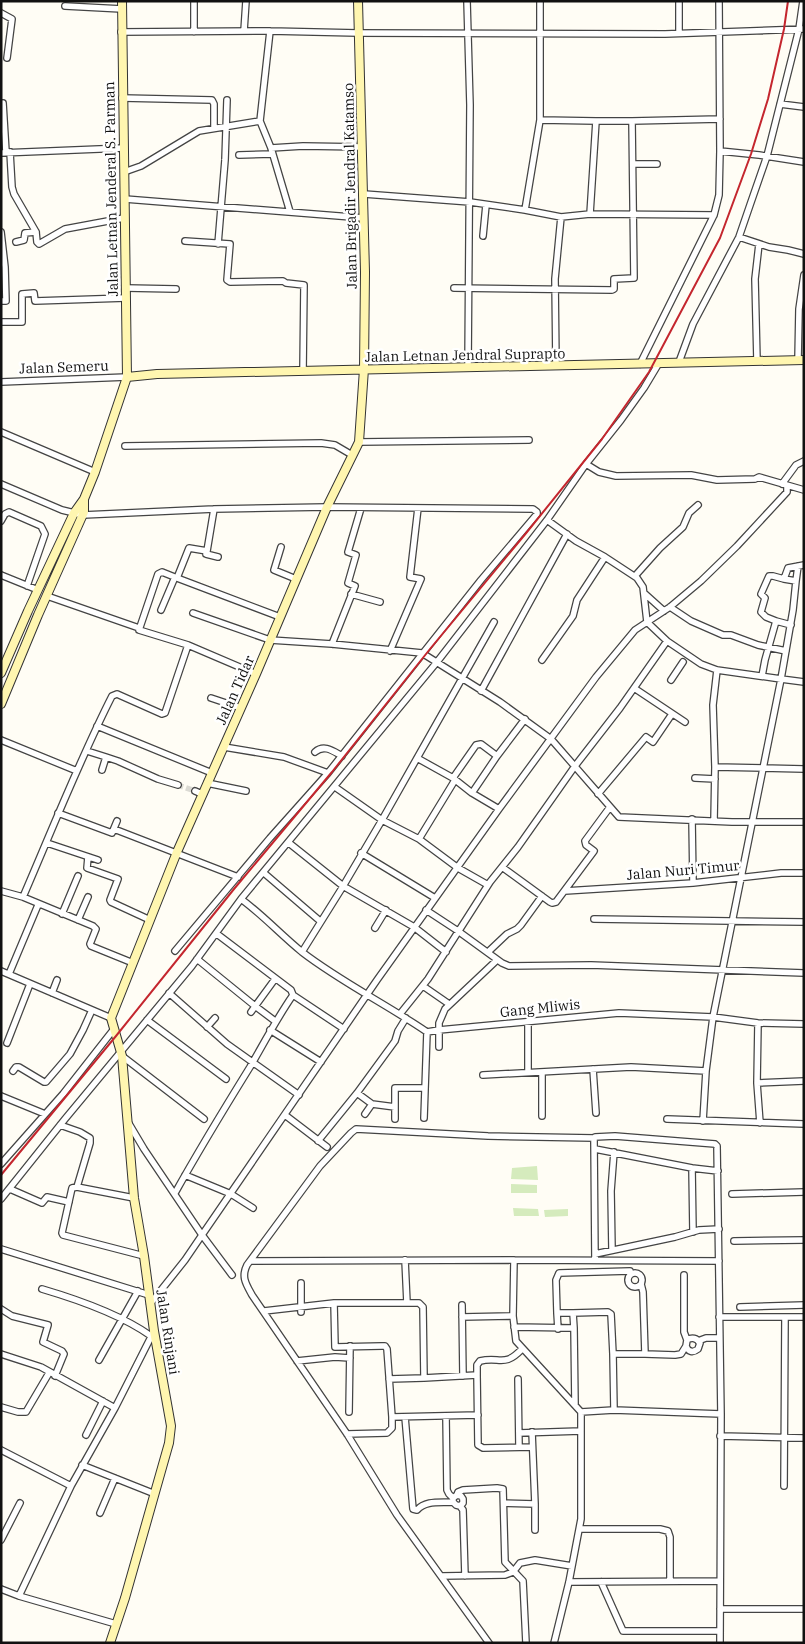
<svg xmlns="http://www.w3.org/2000/svg" width="805" height="1644" font-family="'IBM Plex Serif',serif">
<rect width="100%" height="100%" fill="#fffdf5"/>
<path fill="#d5ebbd" d="M537,1166L538,1180L511,1179L512,1168Z
M511,1184L537,1185V1193H511Z
M513,1208L538,1209L539,1216H514Z
M568,1209V1216L545,1217L544,1210Z"/>
<g fill="none" stroke-linecap="round" stroke-linejoin="round">
<path stroke="#dbdad3" stroke-width="5.5" stroke-dasharray="5.5 3" stroke-linecap="butt" d="M178,785L195,791"/>
<defs>
<path id="street" d="M194,1V32
M467,1L470,105L468,367
M679,1V33
M65,6L122,9
M1,13L12,19L7,58
M244,31L246,1
M121,32L270,31L358,33L665,34L804,29
M122,98L212,100L214,104V128
M3,103L6,152
M780,104L804,107
M540,120L596,121L590,214
M260,121L270,31
M632,121L720,119
M271,148L303,146L362,147
M720,151L759,155L804,162
M10,152L12,187L14,194L36,232
M1,153L124,148
M239,155L272,154
M633,164H657
M124,172L141,166L199,131L260,121L271,148L290,212
M364,194L470,202L525,210L561,217L590,214L714,215
M125,199L364,218
M525,210L540,120V1
M1,232L5,267L6,301H1
M483,236L486,205
M739,237L769,247L788,250L804,254
M185,241L230,244L227,280L230,282L283,281L286,283L304,285L303,371
M16,242L24,240L25,233L36,232L37,242L39,244L65,229L124,218
M218,244L225,160L227,100
M126,288L176,289
M454,288L612,290L614,289V279L634,278L632,121H596
M1,322H22V294L34,293L35,301L126,298
M798,360L799,309L804,275
M757,361L755,279L759,244
M679,362L693,324L739,237L750,205L767,156L799,29L803,1
M640,364L714,215L719,195L720,151L719,1
M556,365L555,279L561,217
M1,382L127,377
M1,432L95,472
M359,442L529,440
M125,446L321,443L335,445L352,455
M586,464L599,472L616,476L691,475L717,480L755,479L759,477L804,490
M1,484L62,510L83,515L214,509L327,507L533,509L537,512V514L481,580L328,773L270,838L175,951
M782,484L796,465L804,461
M214,509L207,551L189,548L177,578L280,617
M547,520L576,541L605,557L637,578L643,587L647,622L667,641
M1,521L5,514L9,512L41,526L45,534L27,586
M281,547L274,570L296,579
M207,551L206,554L218,557
M1,575L38,590
M635,576L660,548L683,527L689,513L698,505
M177,578L162,572L158,574L139,630L188,645L256,674
M796,581L798,566
M644,593L664,611
M351,594L380,602
M47,596L139,628
M670,607L691,621L723,635H731L758,645L786,651
M161,610L175,577
M193,613L270,640L332,644L422,653L500,702L551,739L619,817L732,822H804
M776,621L791,625
M332,644L355,586L348,583L356,555L348,552L361,508
M390,651L421,579L410,577L418,508
M542,660L573,616L577,600L605,557
M762,676L765,660L776,621L766,617L761,612L765,598L761,594L769,576H773L784,579
M671,680L683,662
M634,688L685,722
M481,691L567,534
M211,698L241,708
M97,726L212,773
M1,740L77,771
M224,747L284,757L328,773
M87,751L106,757L102,770
M315,752C324,744 333,751 342,756
M106,757L118,761L158,779L178,785
M417,758L453,778L472,793L499,809
M715,767L713,705L717,670
M453,778L476,745L481,744L497,756
M695,778L715,779
M207,783L246,791
M335,787L382,820L419,839L458,868L488,885
M195,791L202,794
M472,793L497,756L525,719
M598,794L646,737L653,742L672,714
M58,813L112,833L117,821
M692,819L693,883
M714,821L715,767L804,769
M114,829L238,877
M419,839L455,780
M47,843L98,860
M289,843L343,886L414,927L446,952
M361,853L435,898
M88,857L87,868L118,879L110,900L111,902L150,920
M502,867L550,902L552,903L556,902L594,851L586,845L585,841L610,807
M264,873L320,921
M1,891L23,897L93,926L96,929L90,944L91,946L133,963
M565,891L693,883L781,873H804
M23,897C52,830 79,761 112,696L117,694L162,714L165,713L188,645
M241,899C263,915 281,935 302,952C341,982 386,1004 427,1032L439,1030L619,1013L713,1017L758,1023L804,1024
M426,910L458,931L502,963L509,966L591,965L804,973
M62,914L78,876
M594,919L804,922
M78,920L88,897
M375,928L386,910
M217,934L291,990L293,995L344,1029
M302,952L342,888L382,820L494,622
M488,952L507,934L517,929L521,925L542,896
M197,959L255,1006L275,1021
M1,971L111,1018
M9,974L38,905
M423,986L449,1004
M52,993L57,980
M169,993L227,1044L299,1095
M251,1012L275,979
M400,1014L428,979L490,882L518,847L575,766L620,708L667,641L701,664L717,670L781,679L793,610L796,581L784,579L788,568L804,565
M147,1020L226,1079
M528,1022V1072
M758,1023L757,1083L760,1123
M207,1027L215,1018
M270,1030L321,1062
M7,1043L30,984
M439,1047V1023L445,1009L497,960
M122,1056L204,1119
M593,1069L596,1113
M13,1071L16,1067H19L44,1082H46L70,1054L83,1030L92,1010
M542,1072V1116
M483,1075L631,1067L706,1071
M757,1083L804,1081
M357,1093L372,1104
M1,1096L45,1114
M365,1114L372,1104L395,1107
M285,1115L327,1147
M424,1118L427,1032
M395,1119V1088H425
M667,1119L804,1124
M703,1121L706,1071L713,1017L781,679L804,682
M128,1122L144,1149L202,1235L377,980L499,809L596,677L635,630L670,607L701,581L737,546L787,492V486
M60,1125L80,1132L90,1138V1143L77,1187
M318,1141L357,1093L395,1041L398,1031L406,1018
M595,1149L692,1168L693,1232
M1,1164L63,1094L114,1029
M692,1168L718,1171
M185,1175L231,1194L253,1208
M10,1189L42,1203L47,1197L69,1202
M175,1193C199,1150 224,1109 250,1067C264,1043 277,1018 293,995
M732,1194L804,1192
M134,1198L77,1187L72,1188L62,1233L63,1235L144,1256
M1,1199L65,1119L192,966L241,899L437,662L547,520L586,464L621,420L644,388L659,363
M734,1241L804,1240
M1,1249L149,1295
M612,1250L611,1191L614,1152
M595,1254L675,1237L699,1230L719,1229
M514,1260L513,1316L516,1341L581,1412L614,1410L721,1414
M595,1260L594,1140L595,1137L615,1136L715,1144L717,1146L721,1414L720,1643
M251,1261L514,1260L719,1261
M628 1280a7 7 0 1 1 14 0a7 7 0 1 1-14 0Z
M684,1275V1332L687,1340L686,1346C688,1352 693,1353 698,1349L700,1343C697,1338 692,1337 687,1340
M301,1283V1312
M641,1284L643,1292L645,1354
M42,1289C76,1299 123,1316 151,1336
M334,1303L335,1347L382,1346H385L387,1349L392,1417
M407,1303H419L423,1307L424,1378L477,1375V1365L480,1361C500,1356 504,1368 522,1349
M150,1304L185,1260L202,1235L232,1275
M462,1305L463,1376
M740,1307L804,1305
M1,1309L12,1316L48,1325L43,1342L62,1351L64,1354L55,1376
M264,1311L334,1303H407L405,1260
M557,1313L556,1280L559,1273L630,1271
M462,1317L513,1316
M719,1317H804
M514,1327L574,1328L573,1313L608,1312L611,1314L613,1354H645L675,1355L681,1354L686,1346
M574,1328L575,1405
M558,1329L557,1313H573
M698,1341L706,1338H719
M1,1354L41,1367L115,1408
M613,1354L614,1410
M99,1360L138,1291
M297,1361L335,1357L350,1358
M477,1375L478,1445L483,1448L532,1447
M389,1379L424,1378
M518,1379L519,1447
M1,1407L18,1412H26L49,1373
M349,1412L350,1346
M446,1416L447,1490L449,1494L453,1498
M405,1417L413,1509L417,1510C426,1500 440,1503 453,1502
M519,1433L581,1431
M347,1434L387,1433L392,1428V1417L478,1415
M86,1435L103,1401
M720,1436L804,1438
M1,1450L71,1486
M82,1465L155,1494
M784,1486L785,1317
M457,1495L458,1492L463,1490L497,1488L503,1489L505,1562L523,1581L526,1643
M504,1503L535,1504L532,1432
M535,1504V1530
M460,1506L463,1503V1499L461,1496L457,1495L453,1498V1502L456,1505L460,1506L463,1510L465,1576
M100,1513L115,1478
M580,1529H660L668,1531L670,1537V1581
M1,1540L20,1503
M442,1576L505,1575L513,1572L520,1563L535,1560L572,1566
M569,1582L720,1581
M601,1582L623,1631H719
M1,1589L19,1596L71,1486L115,1408L154,1331
M19,1596L116,1624
M720,1609H804
M489,1643L397,1515L347,1434L252,1295C246,1284 241,1277 247,1265L320,1166L351,1133L356,1129L488,1136L594,1138
M554,1643L569,1582L581,1519V1412"/>
<path id="secondary" d="M127,377L157,374L804,360
M1,673L28,611L74,513L84,499L95,472L127,377L122,1
M1,704L38,615L84,512V499
M110,1643L125,1598L169,1443L171,1426L154,1331L144,1256L134,1198L122,1056L111,1018L177,852L256,674L327,507L359,442L364,369L365,272L358,1"/>
</defs>
<use href="#street" stroke="#444" stroke-width="8"/>
<use href="#secondary" stroke="#333" stroke-width="10"/>
<use href="#street" stroke="#fff" stroke-width="5.5"/>
<use href="#secondary" stroke="#fff6b0" stroke-width="8"/>
<path stroke="#c4262e" stroke-width="2" d="M1,1175L116,1036L234,889L332,772L430,649L527,532L602,439L649,372L720,238L751,154L768,99L784,29L788,1"/>
</g>
<g text-anchor="middle" stroke-width="5" stroke-linejoin="round" paint-order="stroke">
<g font-size="14" fill="#111" stroke="#fff">
<text transform="translate(350 186) rotate(-91)" y="5">Jalan Brigadir Jendral Katamso</text>
<text transform="translate(111 189) rotate(-91)" y="5">Jalan Letnan Jenderal S. Parman</text>
<text transform="translate(465 355) rotate(-1)" y="5">Jalan Letnan Jendral Suprapto</text>
<text transform="translate(64 367) rotate(-2)" y="5">Jalan Semeru</text>
<text transform="translate(235 690) rotate(-66)" y="5">Jalan Tidar</text>
<text transform="translate(683 870) rotate(-5)" y="5">Jalan Nuri Timur</text>
<text transform="translate(540 1008) rotate(-6)" y="5">Gang Mliwis</text>
<text transform="translate(168 1332) rotate(81)" y="5">Jalan Rinjani</text>
</g>
</g>
<rect width="805" height="1644" fill="none" stroke="#111111" stroke-width="5"/>
</svg>
